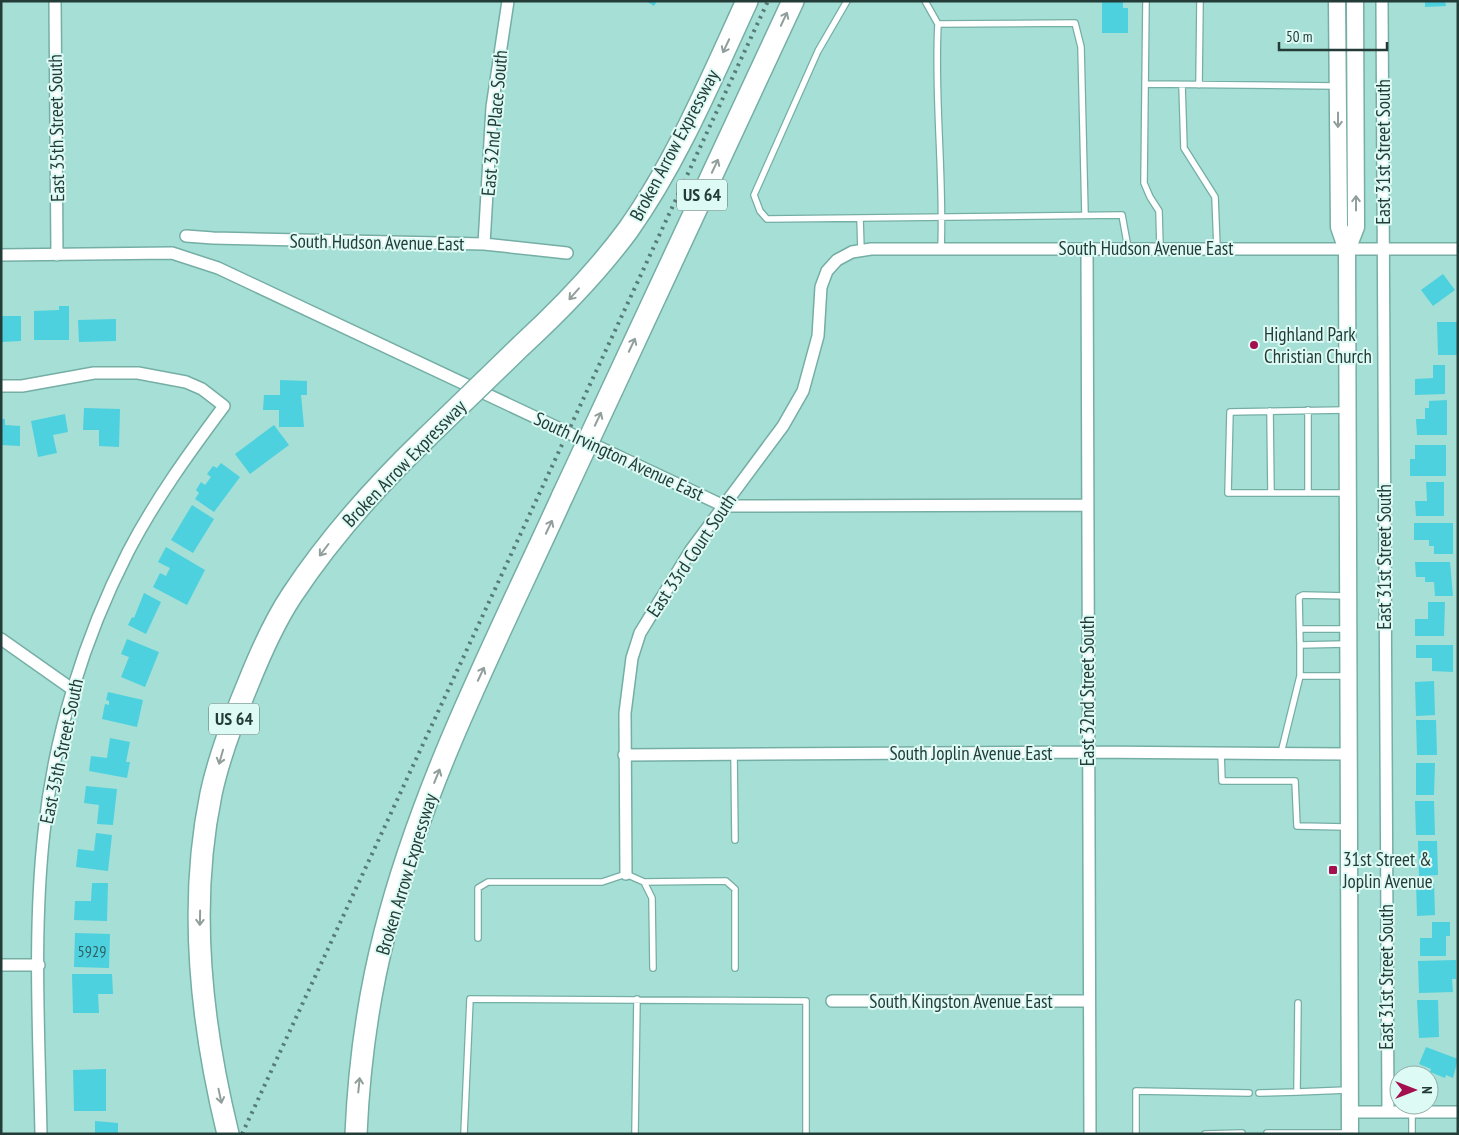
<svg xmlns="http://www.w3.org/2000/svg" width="1459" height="1135" font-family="'PT Sans Narrow',sans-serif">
<rect width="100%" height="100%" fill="#a5dfd6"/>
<path fill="#4dd1de" d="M646,1H657L654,6Z
M1102,1H1123V8H1128V33H1102Z
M1425,1H1445L1446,6L1425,7Z
M1443,274L1455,290L1433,306L1421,290Z
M59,306H69V340H34V311L59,310Z
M1,316H21V341L1,342Z
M116,319V341L79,342L78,320Z
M1437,322H1457L1458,355H1438Z
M1433,365H1445V394L1415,395V379L1433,378Z
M280,380L307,381V395H301L304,427H279V410H263L264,395H280Z
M1447,400V435H1417L1416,419H1425V408H1429V401Z
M84,408L120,409L119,447L99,446V430H83Z
M65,414L68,432L53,435L57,453L38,457L31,421Z
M1,419H5V425L20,426V446L1,445Z
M274,425L289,445L250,474L235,454Z
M1415,445H1446V476H1410V459H1415Z
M221,463L240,477L214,512L195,499L199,493L196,490L201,482L205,485L211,477L207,474L213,466L217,468Z
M1426,482H1444V516H1416L1415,501H1427Z
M192,505L214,519L193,553L171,540Z
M1414,523H1453V554H1434V546H1429V540H1414Z
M166,547L205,570L187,605L153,587L160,573L166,576L170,568L158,562Z
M1415,562H1450L1453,596H1435L1434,582H1425V577H1416Z
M144,593L161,602L146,634L128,625L132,617L134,618Z
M1428,602H1445L1444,636H1415V619H1428Z
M127,639L159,652L145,687L121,677L129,657L121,654Z
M1416,645H1453V672L1432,671V658H1416Z
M1434,681L1435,715L1416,716L1415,682Z
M108,692L143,700L137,727L102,719L105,704L109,705V701L106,700Z
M1416,720H1436L1437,755H1417Z
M110,738L130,742L126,762H130L127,778L89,771L91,756L107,758Z
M1416,763H1435L1434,795H1416Z
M86,786L117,789L113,825L97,824L99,805L84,803Z
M1415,801H1434L1435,835H1416Z
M96,833L112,835L108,871L76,867L78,849L94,851Z
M1418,841H1437L1438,875L1419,876Z
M1434,881L1435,915L1417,916L1416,882Z
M92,883H108L107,921L74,920L75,901H91Z
M1432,922H1450V936H1446V956H1420V938H1432Z
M75,933L110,934L109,968L74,967Z
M1456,960V979H1452L1453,992L1419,993L1418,961Z
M72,974H112L113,994H98L99,1013H73Z
M1417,1000H1438L1439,1037L1419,1038Z
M1426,1047L1458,1059L1453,1078L1446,1075L1445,1078L1430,1072L1431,1069L1419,1064Z
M106,1069V1111H74L73,1070Z
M95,1121L118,1123V1134H95Z"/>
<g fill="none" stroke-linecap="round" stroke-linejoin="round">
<defs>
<path id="lane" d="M847,1L818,51L754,195L760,211L767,219L1122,215L1128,248
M925,1L938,24L1075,23L1081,47L1085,215
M1146,1L1144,183L1150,197L1159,211L1160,248
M938,24C934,99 944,173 941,249
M1145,84L1336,86
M1182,85L1184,148L1215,197L1217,248
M1199,85L1200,1
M860,218L861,250
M1308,410V493
M1270,411L1271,493
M1345,493H1228L1230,412L1346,410
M1300,629H1346
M1300,645L1299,597L1303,595L1347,596
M1300,676V645L1346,644
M1221,752L1222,781H1295L1297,826L1346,827
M1281,753L1300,676H1346
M734,754L735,840
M644,882L652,898L653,968
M478,938V888L488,882H602L626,874L644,882L726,881L735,889V968
M1298,1003L1297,1092L1347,1090
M1259,1093L1297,1092
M1267,1133H1348
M464,1134L470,999L806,1001V1134
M635,1134L637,999
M1136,1134V1091L1249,1093
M1205,1134L1242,1133
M1412,1134V1112"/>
<path id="street" d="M55,1L57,255
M1382,1L1388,1112
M186,236L213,238L484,244L567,253
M484,244L492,107L508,1
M1087,248L1090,1134
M1,255L172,253L218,268L724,506L1087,505
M1,386H22L94,373H138L186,382L202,389L224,406C189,453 155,500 128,552C84,638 54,735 44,832C33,931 39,1034 41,1134
M1,639L72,689
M624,755L1088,752L1348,754
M626,874L625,713L632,658L640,633L691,550L783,426L803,391L818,336L821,287L827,271L837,260L852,252L871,249H1458
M1,965H39
M832,1001H1089
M1350,1112H1458"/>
<path id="secondary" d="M1337,1L1339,227L1347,250L1350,1134
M1347,250L1356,227L1355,1"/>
<path id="highway" d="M522,345C560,310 597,272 628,230C677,161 711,79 747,1
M612,390L793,1
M228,1134C201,1024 188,905 211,794C219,756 233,720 248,684C260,654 274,622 292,595C331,536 377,485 427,437
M356,1134C359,1066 368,998 385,932C424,779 498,638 563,495"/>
</defs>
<use href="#lane" stroke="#75aea5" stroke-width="8"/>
<use href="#street" stroke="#75aea5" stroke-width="14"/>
<use href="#secondary" stroke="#75aea5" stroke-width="19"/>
<use href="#highway" stroke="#75aea5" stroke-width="24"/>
<use href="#lane" stroke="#fff" stroke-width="5.5"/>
<use href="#street" stroke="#fff" stroke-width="11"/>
<use href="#secondary" stroke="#fff" stroke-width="16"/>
<use href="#highway" stroke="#fff" stroke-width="21"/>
<path stroke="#577c76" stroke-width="4" stroke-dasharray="2.5 5" stroke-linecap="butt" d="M242,1134L768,1"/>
<defs>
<path id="highway-bridge" d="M427,437L522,345
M563,495L612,390"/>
</defs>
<use href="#highway-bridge" stroke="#75aea5" stroke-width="24" stroke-linecap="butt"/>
<use href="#highway-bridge" stroke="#fff" stroke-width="21"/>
</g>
<defs><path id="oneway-shaft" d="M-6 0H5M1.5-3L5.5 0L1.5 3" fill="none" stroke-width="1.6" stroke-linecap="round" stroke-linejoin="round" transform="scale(1.25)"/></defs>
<g stroke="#929e9c">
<use href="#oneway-shaft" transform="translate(784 19) rotate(-65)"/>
<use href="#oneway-shaft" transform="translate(726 46) rotate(115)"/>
<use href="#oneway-shaft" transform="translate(1338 120) rotate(90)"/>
<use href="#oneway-shaft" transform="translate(715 166) rotate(-65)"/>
<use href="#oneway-shaft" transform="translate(1356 203) rotate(-90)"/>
<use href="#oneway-shaft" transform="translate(574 294) rotate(131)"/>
<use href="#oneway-shaft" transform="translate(632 345) rotate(-65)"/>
<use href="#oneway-shaft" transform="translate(598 419) rotate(-65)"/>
<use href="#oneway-shaft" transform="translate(549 527) rotate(-65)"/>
<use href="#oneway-shaft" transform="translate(324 550) rotate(127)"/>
<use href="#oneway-shaft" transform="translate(481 674) rotate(-65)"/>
<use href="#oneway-shaft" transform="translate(221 757) rotate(106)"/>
<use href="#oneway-shaft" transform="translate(437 776) rotate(-68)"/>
<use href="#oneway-shaft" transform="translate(200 918) rotate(91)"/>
<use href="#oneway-shaft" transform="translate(359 1085) rotate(-84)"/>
<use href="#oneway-shaft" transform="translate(220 1096) rotate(78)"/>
</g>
<g fill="#a4104f" stroke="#ddfaf4" stroke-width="2">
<circle cx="1254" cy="345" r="5"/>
<rect x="1328" y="865" width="10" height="10" rx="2.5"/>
</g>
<g text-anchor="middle" stroke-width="4" stroke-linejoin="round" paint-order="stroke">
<g font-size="16" fill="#2e6162">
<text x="92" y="957">5929</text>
</g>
<g fill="#ddfaf4" stroke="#5c7570" stroke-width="1">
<rect x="677" y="179.5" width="50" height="31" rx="4"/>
<rect x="209" y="703.5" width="50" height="31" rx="4"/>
</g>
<g font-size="18" font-weight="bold" fill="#243c38">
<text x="702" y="201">US 64</text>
<text x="234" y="725">US 64</text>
</g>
<g font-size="19" fill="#243c38" stroke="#ddfaf4">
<text transform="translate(494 123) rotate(-85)" y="7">East 32nd Place South</text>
<text transform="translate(56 128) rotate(-91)" y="7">East 35th Street South</text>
<text transform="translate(674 145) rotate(-62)" y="7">Broken Arrow Expressway</text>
<text transform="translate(1383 152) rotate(-90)" y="7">East 31st Street South</text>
<text transform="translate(377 242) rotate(1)" y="7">South Hudson Avenue East</text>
<text x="1146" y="255">South Hudson Avenue East</text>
<text transform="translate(619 456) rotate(25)" y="7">South Irvington Avenue East</text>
<text transform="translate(404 463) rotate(-46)" y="7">Broken Arrow Expressway</text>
<text transform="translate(691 555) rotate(-56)" y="7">East 33rd Court South</text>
<text transform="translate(1384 557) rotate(-90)" y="7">East 31st Street South</text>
<text transform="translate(1087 691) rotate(-90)" y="7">East 32nd Street South</text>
<text transform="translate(61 751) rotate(-78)" y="7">East 35th Street South</text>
<text x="971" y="760">South Joplin Avenue East</text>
<text transform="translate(406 874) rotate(-73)" y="7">Broken Arrow Expressway</text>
<text transform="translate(1386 977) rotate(-90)" y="7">East 31st Street South</text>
<text x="961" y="1008">South Kingston Avenue East</text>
</g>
<g font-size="19" fill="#243c38" stroke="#ddfaf4" text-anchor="start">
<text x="1264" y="341">Highland Park<tspan x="1264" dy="22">Christian Church</tspan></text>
<text x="1343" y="866">31st Street &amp;<tspan x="1343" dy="22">Joplin Avenue</tspan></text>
</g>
</g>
<rect width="1459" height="1135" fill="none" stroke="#243c38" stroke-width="5"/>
<g transform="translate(1414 1090) rotate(90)"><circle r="24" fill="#ddfaf4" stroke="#93aea9"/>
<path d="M0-4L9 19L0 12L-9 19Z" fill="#a4104f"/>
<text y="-8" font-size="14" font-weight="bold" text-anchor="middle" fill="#243c38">N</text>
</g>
<path d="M1279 42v8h108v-8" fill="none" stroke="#243c38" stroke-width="2.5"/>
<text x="1286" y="42" font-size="15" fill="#243c38" stroke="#ddfaf4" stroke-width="4" paint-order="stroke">50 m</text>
</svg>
